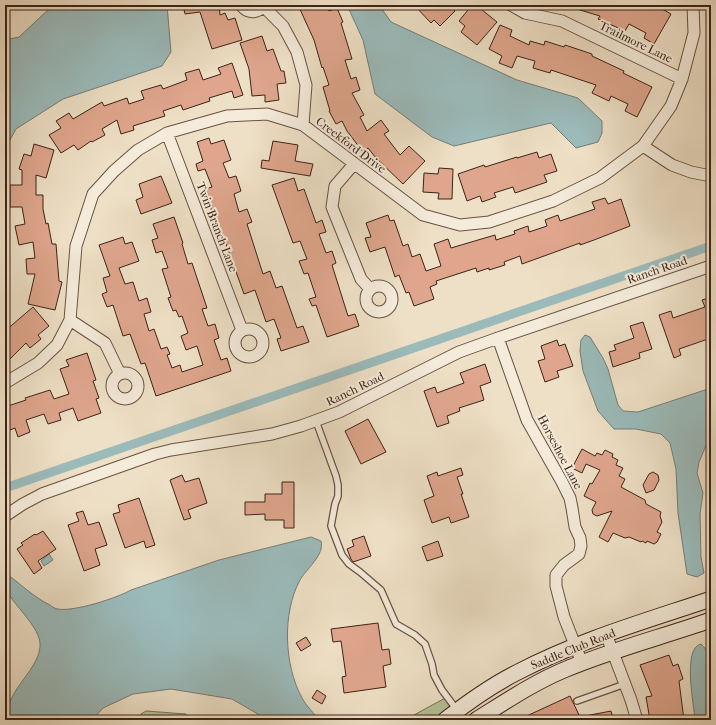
<svg xmlns="http://www.w3.org/2000/svg" width="716" height="725" font-family="'IM FELL French Canon',serif">
<rect width="100%" height="100%" fill="#eee0c6"/>
<filter id="stains"><feTurbulence type="fractalNoise" baseFrequency=".005" numOctaves="4"/><feColorMatrix values="0 0 0 0 .2 0 0 0 0 .09 0 0 0 0 .02 0 0 0 .5 -.17"/></filter>
<radialGradient id="worn" r=".72"><stop offset=".6" stop-color="#630" stop-opacity="0"/><stop offset="1" stop-color="#630" stop-opacity=".3"/></radialGradient>
<path fill="#b6c397" stroke="#7a7357" d="M447,697L464,720H415L416,719L414,715Z
M146,711L186,714L189,720H140L141,714Z"/>
<path fill="#9bbbbb" stroke="#757e79" d="M50,5H167L171,52L162,66L63,99L16,129L5,149V40L19,37L49,9Z
M347,5H379L391,22L517,80L578,98L602,121V133L598,142L576,148L551,123L454,146L432,137L375,94L363,40Z
M585,335L590,337L603,358L608,369L618,405L623,411L638,412L711,388V434L699,462L697,473L703,493L700,514L701,557L704,573L697,577L687,574L678,513L676,469L670,443L661,434L636,429H614L598,411L583,371L580,351L581,340Z
M311,537L321,541C325,555 306,569 300,580C282,613 284,665 302,698C306,706 314,713 319,720H268L232,699L171,689L133,694L103,708L92,720H6C5,690 42,668 40,643C39,629 20,610 12,599C10,596 6,592 5,589C4,585 5,578 5,573C20,583 33,597 50,605C52,607 56,609 58,609C74,612 117,598 131,590L219,560Z
M49,554L53,560L44,566L41,561Z
M701,644C716,655 711,702 711,720H695C694,705 682,648 701,644Z"/>
<g fill="none" stroke-linecap="round" stroke-linejoin="round">
<path stroke="#9bbbbb" stroke-width="9" d="M5,488L711,246"/>
</g>
<path fill="#dfa68d" stroke="#3d2317" d="M183,5H219L220,15L225,13L228,20L235,18L242,40L212,49L200,12L185,14Z
M298,5H326L329,11L337,8L343,22L341,23L352,59L345,60L351,79L356,77L360,90L352,93L364,115L360,117L367,131L381,120L389,131L384,134L400,155L409,146L425,161L403,184L376,158L368,148L363,152L347,131L342,121L336,124L329,111H330L323,87L329,85L323,67L322,68L314,40Z
M414,5H449L455,11L440,26L434,20L431,23Z
M472,5H476L497,22L477,45L461,32L465,26L459,21Z
M570,5H655L671,14L654,44L644,38L646,33L629,24L625,31L598,19L600,16L570,7Z
M500,25L512,30L510,36L529,45L530,41L544,45L545,41L564,47L565,45L592,54V56L624,71L623,73L652,87L637,117L625,111L628,104L611,96L609,101L592,93L596,85L551,70L550,73L533,68L535,61L517,56L512,68L499,63L502,56L489,49Z
M262,36L267,51L273,49L281,71H284L286,83L277,84L279,100L265,102V95L252,96L249,69L240,43Z
M232,63L243,95L234,98L232,91L209,98L210,101L183,110L181,105L163,111L165,116L133,126L134,130L121,134L117,120L102,129L105,135L92,142L91,141L78,150L74,145L61,153L49,135L61,128L56,121L69,113L73,119L102,102L104,106L127,98L129,104L144,99L141,91L161,85L163,89L187,80L185,73L199,69L203,80L221,74L218,68Z
M209,138L211,144L224,140L231,160L223,163L229,178L236,176L241,191L234,194L239,212L247,209L252,222L247,224L263,274L270,271L276,288L282,286L297,328L303,326L309,342L281,351L277,339L281,338L274,319L266,322L255,290L244,294L222,233H219L210,206H212L206,189L212,187L205,169L198,171L196,164L203,161L197,142Z
M273,141L298,145L295,161L313,164L310,176L261,168L262,160L269,161Z
M34,144L54,150L46,178L36,175V195H43V209L46,224L48,223L52,244H56L59,281L62,282L55,310L28,304L35,274H27L26,259L35,258L33,242L19,245L15,226L25,224L22,207H10V185H22V170L19,169L24,154L31,156Z
M537,152L539,158L551,154L557,171L544,175L547,182L515,193L513,187L494,193L496,197L482,202L480,196L467,201L458,174L484,165L485,167L517,157V158Z
M439,168L453,169L452,199H438L439,193L423,192L424,173L438,174Z
M161,176L172,203L141,214L136,200L143,197L139,184Z
M294,178L298,191L304,189L316,223L322,220L326,232L319,234L326,253L332,251L336,263L332,265L348,316L355,314L359,326L327,337L316,305L312,306L309,299L316,297L308,273L304,274L299,261L307,259L300,241L293,243L272,185Z
M605,198L608,204L621,199L630,226L594,240L580,245V243L522,264L520,256L504,262L505,265L489,270V268L477,272L476,268L436,281L437,284L430,287L434,299L414,306L409,292L406,293L399,275L395,277L385,247L370,252L365,238L371,237L366,223L388,215L390,221L394,220L403,246L408,244L412,257L420,254L426,271L441,266L434,244L448,239L451,248L495,235L496,240L515,234L514,231L528,226L529,232L547,226L545,220L558,215L560,221L595,209L592,202Z
M174,217L183,243L182,244L188,264L192,263L207,308L202,309L208,326L215,324L219,338L214,340L221,360L227,358L231,371L156,396L145,363L141,364L130,334L123,336L113,305L107,307L102,294L107,292L103,278L110,276L99,245L123,237L125,244L132,242L139,261L119,268L125,284L133,282L139,301L147,298L151,312L144,314L149,331L154,329L161,349L167,347L170,354L167,355L172,368L180,365L182,372L203,365L197,346L186,350L181,336L188,333L182,316L179,317L176,310L173,311L168,298L171,297L162,269L168,268L162,251L156,253L152,240L158,238L153,224Z
M711,297V338L679,349L681,355L674,358L659,315L671,311L673,318L705,307L702,300Z
M33,307L49,326L38,335L41,339L30,348L26,343L5,364V331Z
M643,322L652,349L639,353L640,358L613,367L609,352L616,350L614,345L634,338L630,326Z
M557,340L559,346L565,344L573,366L557,371L559,377L545,382L538,361L545,359L541,346Z
M87,353L96,380L93,381L99,398L96,399L101,413L78,421L73,408L59,413L61,420L48,424L44,414L26,420L30,432L18,437L15,428L5,432V407L26,400L25,398L50,390L54,399L69,394L60,369L69,366L66,360Z
M485,364L491,382L480,386L484,400L459,408L460,411L447,416L449,423L437,427L424,391L435,387L437,393L464,383L460,373Z
M368,419L386,452L361,464L345,431Z
M582,449L595,456L597,453L602,455L605,450L613,454L612,457L618,460L616,465L623,468L619,476L625,479L621,487L645,500L646,504L661,512L660,516L662,522L657,532L661,534L657,542L654,544L647,541L646,543L642,541L641,542L629,537L625,538L613,533L608,542L599,537L612,511L597,516L593,514L592,510L596,502L584,496L590,483L592,484L600,470L586,464L582,473L572,468Z
M461,468L463,475L457,477L463,494H461L469,517L451,523L449,517L432,523L424,500L434,496L427,476L437,472L438,476Z
M653,472L658,475L659,480L654,490L646,493L643,485L649,474Z
M182,475L185,482L199,478L207,503L188,510L191,518L184,520L170,480Z
M282,482H294V528H284V520H265V514L245,515V502H265V494H282Z
M139,498L155,545L146,548L144,541L125,548L113,514L120,512L118,505Z
M83,511L88,525L99,522L107,545L95,549L100,565L84,571L68,525L79,521L76,513Z
M43,531L56,549L38,561L42,568L34,574L17,549L23,545L21,543L35,534L36,535Z
M364,536L371,556L353,562L351,559L347,549L354,546L352,540Z
M438,541L443,556L427,561L422,547Z
M378,623L382,650L389,649L391,664L383,666L386,687L344,693L342,677L346,676L341,641L333,642L331,629Z
M306,637L311,645L301,651L296,643Z
M669,655L673,666L678,664L683,679L679,681L684,720H650L646,697L652,696L640,665Z
M317,690L326,696L322,704L312,698Z
M570,696L580,717L573,720H518Z
M611,711L613,720H585V716Z"/>
<g fill="none" stroke-linecap="round" stroke-linejoin="round">
<defs>
<path id="lane" d="M316,421L336,476L338,485V496L335,504L331,526L342,555L349,564L360,572L381,590L396,624L415,635L425,644L432,664L434,675L442,690L457,710
M577,701L625,684"/>
<path id="street" d="M241,5C247,14 258,14 264,5
M511,5L525,13L562,21L682,79
M264,7L283,26L297,52L306,85L303,125
M167,133L242,330
M643,146L672,165L691,172L711,176
M354,164L335,186L332,207L361,279L370,289
M366 299a13 13 0 1 1 26 0a13 13 0 1 1-26 0Z
M70,320L105,343L120,374
M235 343a14 14 0 1 1 28 0a14 14 0 1 1-28 0Z
M498,338L527,420L562,482L570,498L572,508L575,527L580,538L581,546L579,554L564,565L556,575V586L564,617L582,663
M112 386a13 13 0 1 1 26 0a13 13 0 1 1-26 0Z
M5,383L38,363L57,345L70,320L76,246L93,194L114,171L138,150L167,133L227,116L267,114L303,125L423,215L460,225L489,222L553,201L600,178L643,146L671,106L682,79L694,33L693,5
M5,516L23,504L42,494L155,454L171,450L272,434L301,426L339,412L459,352L498,338L711,266
M606,634L631,700L637,720"/>
<path id="secondary" d="M445,720C468,702 492,685 518,672C579,640 646,621 711,599
M476,720C505,702 533,683 564,670C611,650 662,637 711,620"/>
</defs>
<use href="#lane" stroke="#695243" stroke-width="8"/>
<use href="#street" stroke="#695243" stroke-width="13"/>
<use href="#secondary" stroke="#3d2317" stroke-width="17"/>
<path stroke="#3d2317" stroke-width="1.5" stroke-dasharray="3 2" stroke-linecap="butt" d="M426,720L434,714"/>
<use href="#lane" stroke="#f4ebda" stroke-width="5.5"/>
<use href="#street" stroke="#f4ebda" stroke-width="11"/>
<use href="#secondary" stroke="#f4ebda" stroke-width="15"/>
</g>
<g text-anchor="middle" stroke-width="4" stroke-linejoin="round" paint-order="stroke">
<g font-size="12" fill="#3d2317" stroke="#f4ebda">
<text transform="translate(636 42) rotate(26)" y="4">Trailmore Lane</text>
<text transform="translate(351 145) rotate(37)" y="4">Creekford Drive</text>
<text transform="translate(217 227) rotate(69)" y="4">Twin Branch Lane</text>
<text transform="translate(657 270) rotate(-19)" y="4">Ranch Road</text>
<text transform="translate(355 389) rotate(-26)" y="4">Ranch Road</text>
<text transform="translate(560 452) rotate(62)" y="4">Horseshoe Lane</text>
<text transform="translate(573 649) rotate(-22)" y="4">Saddle Club Road</text>
</g>
</g>
<rect width="716" height="725" fill="none" stroke="#eee0c6" stroke-width="20"/>
<rect x="6" y="6" width="704" height="713" fill="none" stroke="#3d2317" stroke-width="2"/>
<rect x="10" y="10" width="696" height="705" fill="none" stroke="#3d2317"/>
<rect width="100%" height="100%" filter="url(#stains)"/>
<rect width="100%" height="100%" fill="url(#worn)"/>
</svg>
